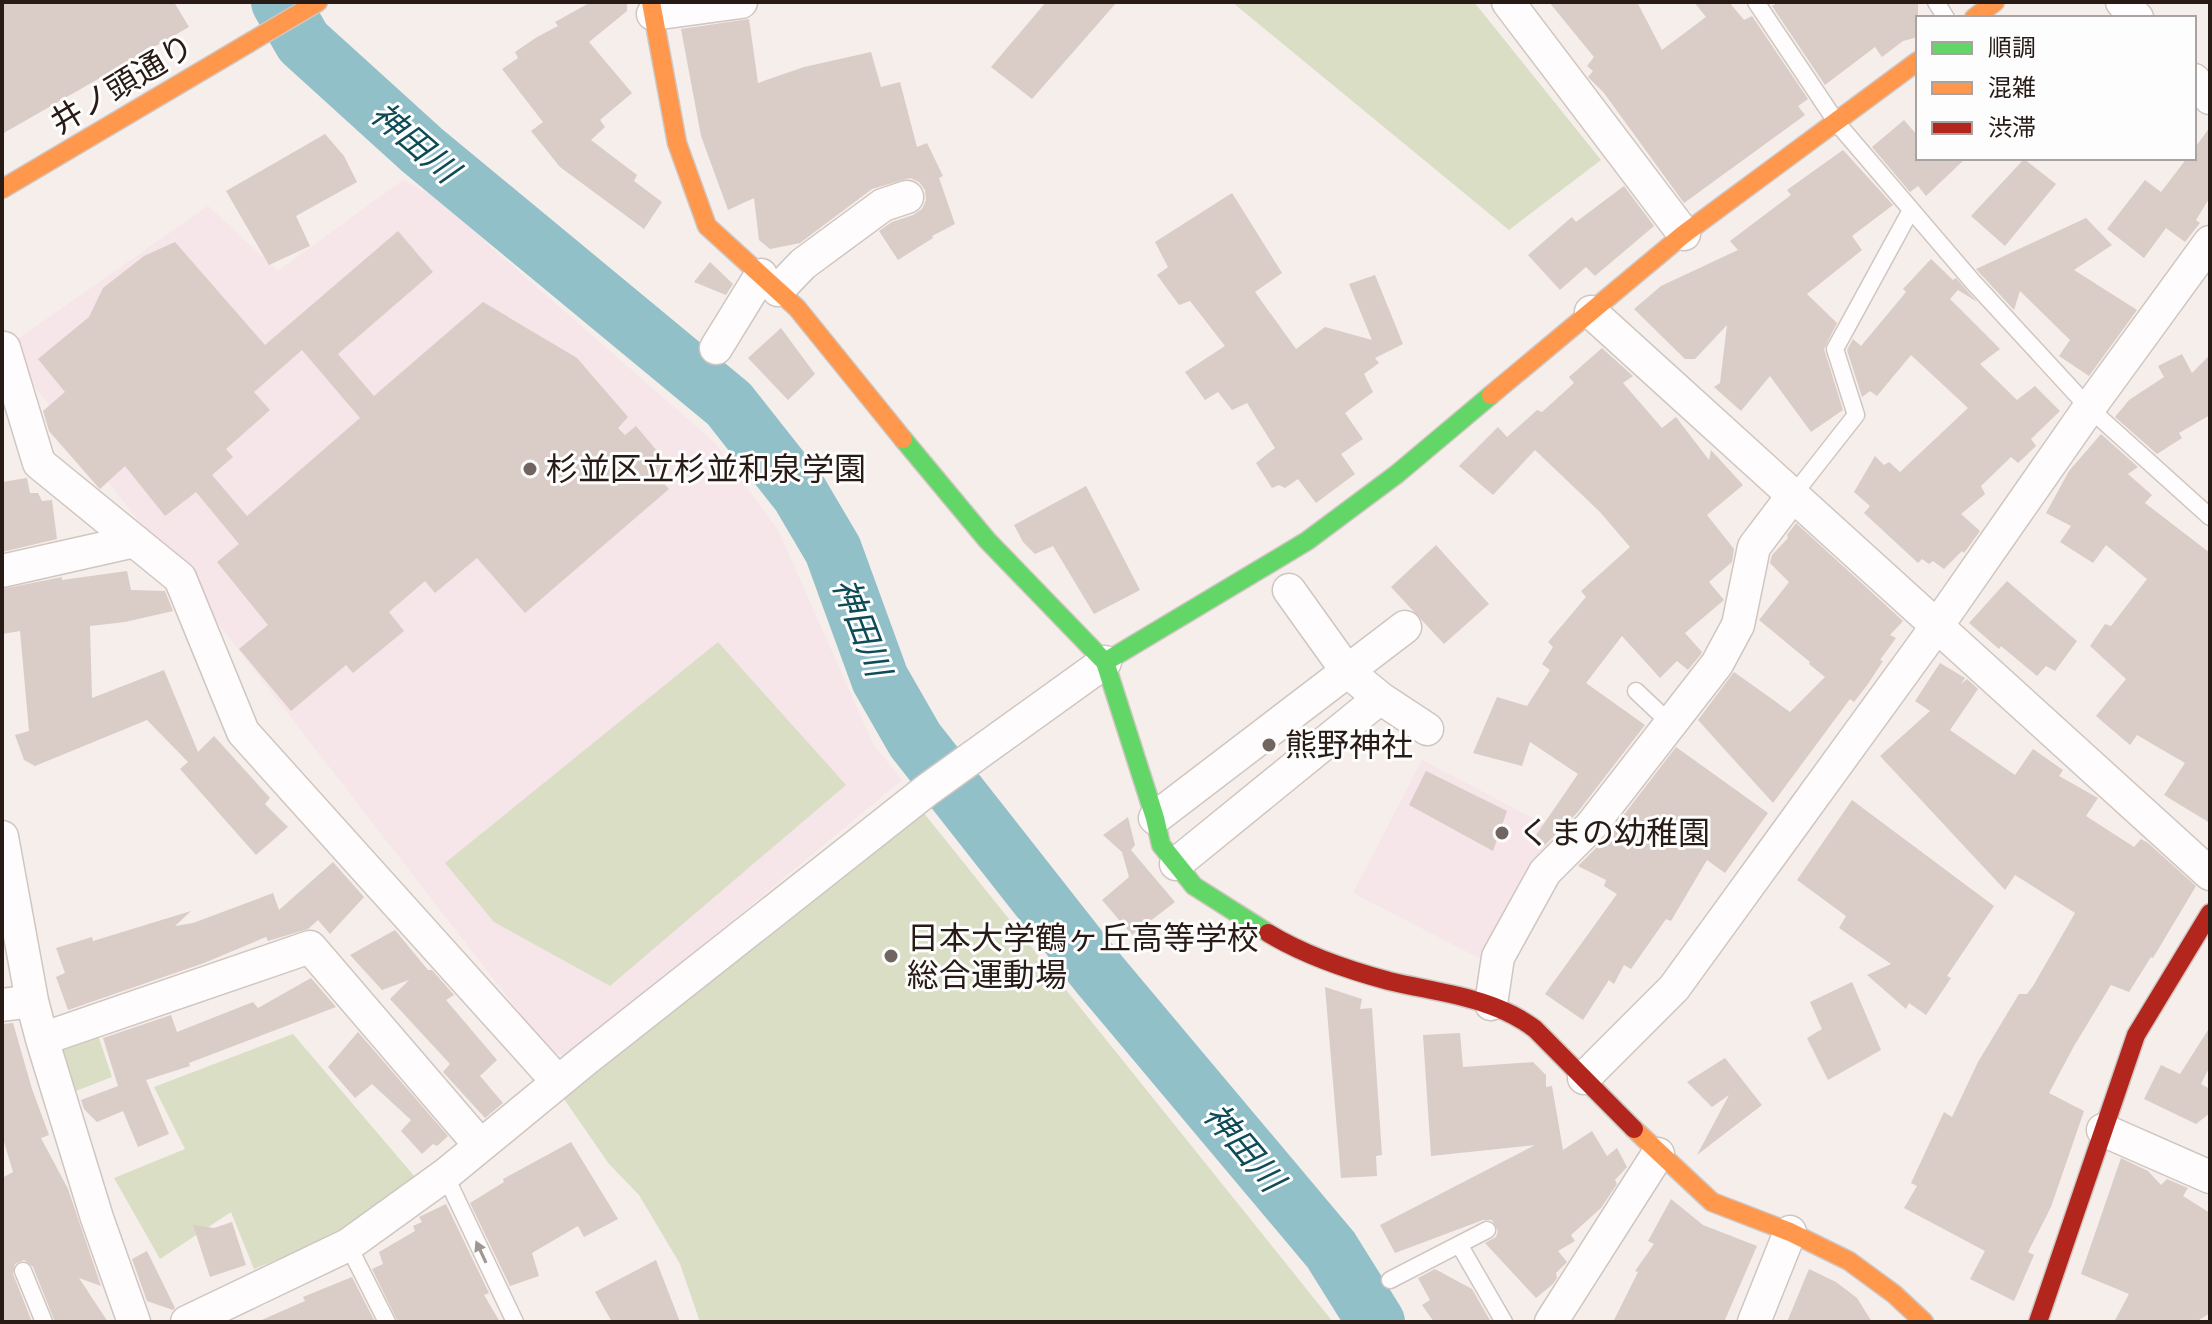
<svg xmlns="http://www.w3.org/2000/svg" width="2212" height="1324" font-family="'Zilla Slab','Noto Sans JP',serif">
<rect width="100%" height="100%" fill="#f6eeea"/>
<path fill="#f6e5e9" d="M403,180L441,200L491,247L715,443L779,532L873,744L902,780L569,1056L550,1052L5,348L208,206L278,271Z
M1422,760L1567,836L1487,962L1353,893Z"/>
<path fill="#dadec5" d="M1232,2H1474L1601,160L1509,230Z
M718,642L846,785L610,986L494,922L445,863Z
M923,812L1333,1322H700L680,1264L639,1195L609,1164L564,1099Z
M96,1029L112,1077L68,1094L54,1045Z
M293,1034L415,1177L350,1230L254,1269L231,1212L160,1259L114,1178L185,1149L154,1087Z"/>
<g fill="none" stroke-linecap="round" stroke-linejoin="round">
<path stroke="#92c0c9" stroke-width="58" d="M280,2L303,42L422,150L729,404L800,494L833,550L880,679L915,740L1099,974L1331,1250L1376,1322"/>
</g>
<path fill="#daccc6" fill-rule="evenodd" d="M2,2H174L189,27L2,134Z
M591,2H627V11L589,42L632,93L600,120L605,127L591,140L637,175L634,181L662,202L644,229L560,167L531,131L543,122L502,69L518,58L515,52L537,37L558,26L555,22Z
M1046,2H1117L1032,99L991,67Z
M1549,2H1637L1662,50L1706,17L1694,2H1729L1744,20L1752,16L1808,99L1798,106L1805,115L1684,203L1604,93L1588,77L1593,71L1587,66L1594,57Z
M1779,2H1918V37L1903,41L1882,57L1875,47L1825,85L1772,6Z
M749,19L758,83L804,67L871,52L881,87L900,82L917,147L927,143L943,176L939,178L955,224L932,236L933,238L898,260L879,231L892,222L913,215L922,209L926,200L925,190L919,182L910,178L872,189L800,243L770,249L759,240L754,198L728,210L701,136L681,29Z
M1904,120L1918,136V158H1966L1926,196L1918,186L1910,192L1872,147Z
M2210,127V197L2196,220L2200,223L2185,242L2166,228L2144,258L2107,229L2145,180L2161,192L2187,158H2194V149Z
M325,134L344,156L357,182L296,216L310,246L269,265L226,191Z
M1843,150L1893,205L1852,236L1862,250L1807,294L1837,323L1824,349L1843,410L1811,432L1770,376L1741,411L1714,387L1720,383L1727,325L1695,359H1685L1634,309L1661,286L1738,250L1730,241L1791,195L1787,190Z
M2024,159L2056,184L2005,246L1971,216Z
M1624,186L1654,226L1595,276L1586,267L1560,290L1528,255L1572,217L1576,222Z
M1232,193L1282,273L1255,292L1296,349L1325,327L1372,340L1349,284L1375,275L1403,344L1375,358L1379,363L1364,374L1373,392L1345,413L1363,439L1341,454L1355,474L1316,503L1298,479L1285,488L1279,485L1272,488L1256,463L1275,448L1247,403L1232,410L1218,392L1205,400L1185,372L1225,346L1190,301L1179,305L1157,275L1168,267L1155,242Z
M2086,218L2112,245L2074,270L2137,310L2089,376L2059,356L2070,340L2020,291L2014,310L1976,269Z
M398,231L433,272L338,354L374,396L483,302L577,358L628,417L618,428L625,435L636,426L668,464L656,475L669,489L525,613L477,558L435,593L425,581L389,612L404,631L353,673L346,665L291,711L239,649L268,625L217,562L239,544L196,492L165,516L125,466L100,489L98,487L49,431L43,411L65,392L38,359L89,317L103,288L144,256L175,242L265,345ZM302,350L360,418L247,516L212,475L233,457L226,449L270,410L254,392Z
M1931,259L1953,280L1956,278L1977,302L1958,290L1950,299L2000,349L1980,364L2017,400L2035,386L2060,411L2031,439L2036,446L2018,463L2011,457L1981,486L1985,494L1961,514L1980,531L1964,553L1962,551L1944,569L1933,561L1929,564L1922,559L1918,563L1864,513L1870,506L1854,492L1875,456L1884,465L1889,462L1900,472L1968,408L1911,355L1877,396L1870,391L1862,397L1847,350L1853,339L1861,346L1906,292L1903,289Z
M710,262L733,284L726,295L694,282Z
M781,328L815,374L788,400L748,358Z
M1602,348L1633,376L1623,383L1662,428L1676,417L1709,460L1711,450L1743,485L1707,515L1734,549L1732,562L1709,582L1724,600L1685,633L1702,652L1701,654L1688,670L1677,661L1660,678L1622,636L1586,683L1645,725L1577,813L1543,847L1532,841L1578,774L1530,742L1522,766L1473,753L1497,697L1527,706L1550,670L1542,664L1553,647L1548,642L1586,597L1581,591L1630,547L1600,512L1535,450L1493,495L1459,466L1498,427L1507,437L1537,410L1542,412L1574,383L1569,377Z
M2182,354L2192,373L2210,355V415L2179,433L2182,438L2157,454L2115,417L2129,400L2164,377L2158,366Z
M2101,434L2138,467L2128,474L2152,495L2145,503L2210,553V823L2164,795L2185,763L2137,735L2130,745L2096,716L2126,679L2090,646L2105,624L2111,626L2147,579L2106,545L2093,563L2060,542L2071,526L2046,513L2069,471Z
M27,478L30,493H38L42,501L52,500L57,539L2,552V482Z
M1086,486L1140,590L1094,614L1053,546L1035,554L1023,542L1014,525Z
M1796,523L1903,621L1890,635L1896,638L1880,660L1883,661L1868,684L1854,702L1850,699L1773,803L1698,720L1734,672L1790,712L1825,677L1809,664L1810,662L1759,620L1789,582L1770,563L1772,555L1788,538L1787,535Z
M1436,545L1489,604L1444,644L1391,587Z
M127,571L131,590L165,591L173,611L125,622L90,626L92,698L164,670L198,752L214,736L270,798L265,804L288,827L256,855L180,769L188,762L147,720L35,766L24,760L15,735L29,731L20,631L2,634V589L62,577V580Z
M2007,581L2077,641L2055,671L2046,666L2037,676L2001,646L1999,649L1969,623Z
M1940,663L1965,678L1961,684L1967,679L1978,689L1950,730L2015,775L2033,749L2063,770L2059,776L2098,798L2086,816L2134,847L2141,839L2148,843L2196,886L2153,958L2151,957L2129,992L2111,985L2074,1046L2049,1093L2084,1111L2051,1207L2028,1252L2034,1255L2014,1301L1970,1279L1985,1251L1904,1208L1917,1186L1911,1183L1944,1112L1952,1117L1978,1062L2019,994H2027L2033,986L2075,913L2015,875L2005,890L1880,756L1930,711L1915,701Z
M1676,747L1768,813L1725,873L1707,860L1671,921L1666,919L1631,969L1624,965L1614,984L1609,980L1583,1020L1545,994L1617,894L1604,886L1606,880L1578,866L1606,838Z
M1426,771L1507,811L1493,851L1409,805Z
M1852,800L1994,906L1947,976L1951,978L1926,1015L1909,1003L1906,1009L1867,975L1891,964L1839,928L1846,916L1797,880Z
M1128,817L1135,845L1131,850L1175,902L1132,935L1102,900L1129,877L1122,852L1103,835Z
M333,862L364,897L330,934L318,920L308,929L268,941L266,937L204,963L68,1010L56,977L65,973L56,948L92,937L93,941L191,911L175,926L193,923L273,893L279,910Z
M395,930L428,970H432L454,995L446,1000L497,1060L480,1076L503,1103L485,1118L443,1072L450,1064L390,999L409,980L382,990L350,955Z
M311,978L336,1007L189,1063L190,1066L146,1080L169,1134L138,1147L123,1111L97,1122L84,1109L81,1100L118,1086L103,1038L171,1015L177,1032L253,1002L258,1008Z
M1852,982L1881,1050L1828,1080L1807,1038L1822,1029L1810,1002Z
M1325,987L1362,999L1360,1009L1372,1008L1382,1155L1376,1156L1377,1176L1341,1178Z
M13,1023L32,1089L49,1135L41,1138L68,1189L101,1286L79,1278L108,1322H55L33,1267L24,1260L15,1264L13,1274L32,1322H2V1178L13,1172L2,1135V1024Z
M2210,1027V1066L2201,1084L2210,1089V1113L2196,1124L2144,1099L2161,1065L2180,1074Z
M358,1032L448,1136L437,1146L433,1144L422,1154L401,1131L411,1120L372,1084L355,1098L328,1067Z
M1460,1033L1463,1067L1533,1062L1546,1075V1087L1552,1086L1563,1150L1592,1131L1607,1156L1617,1148L1627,1167L1615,1180L1617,1184L1601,1208L1571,1235L1575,1241L1558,1251L1567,1262L1556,1273L1557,1278L1553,1284L1536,1298L1485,1243L1496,1237L1498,1231L1492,1220H1483L1395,1253L1380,1225L1535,1145L1431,1156L1423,1035Z
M1725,1058L1762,1105L1697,1155L1729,1095L1712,1107L1687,1082Z
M571,1142L618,1219L584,1237L578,1226L532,1253L539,1276L510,1286L470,1203L504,1182L503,1179Z
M2121,1158L2148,1171L2161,1185L2167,1179L2188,1188L2183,1196L2210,1213V1313L2196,1322H2114L2129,1294L2081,1274Z
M1671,1199L1703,1225L1757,1246L1724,1322H1613L1638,1272L1635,1271L1654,1244L1648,1241Z
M446,1204L489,1293L484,1295L500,1322H398L372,1269L383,1264L379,1252L415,1231L413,1226L422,1222L419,1217Z
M232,1222L246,1265L210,1277L193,1225L214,1228Z
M147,1251L175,1308L173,1310L147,1301L132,1259Z
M656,1260L680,1322H612L595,1292Z
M1435,1269L1472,1289L1491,1322H1434L1422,1305L1430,1300L1418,1278Z
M1809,1269L1836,1282L1857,1298L1872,1322H1787Z
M352,1277L375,1322H257L305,1301L303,1297Z"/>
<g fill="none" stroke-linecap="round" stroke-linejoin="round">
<defs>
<path id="lane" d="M1756,2L1837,123L1973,282L2089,408L2210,517
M1936,2L1946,18
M1794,494L1856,415L1835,349L1911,210
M1636,691L1671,724
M445,1175L515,1322
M348,1245L387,1322
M1460,1246L1504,1322
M23,1271L44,1322
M1390,1280L1487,1230"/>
<path id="street" d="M1508,2L1684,234
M2122,2L2137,18
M653,14L741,2
M2194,80L2210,98
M778,290L803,264L883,205L907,197
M1591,312L2210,874
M4,348L39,463L180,578L243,732L558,1082
M716,348L761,275
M2,571L135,541
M1289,590L1347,671L1380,698L1427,729
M1155,818L1405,627
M2,837L32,1001L42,1039L97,1218L134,1322
M1176,864L1380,698
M1491,1004L1498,957L1545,872L1591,826L1717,664L1738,625L1754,547L1794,494
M2,1005L32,1001
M42,1039L310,947L480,1145
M1584,1078L1674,988L1937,626L2089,408L2210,242
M2103,1130L2210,1177
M187,1322L348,1245L445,1175L585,1060L927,790L1105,662
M1551,1322L1658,1154
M1754,1322L1790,1232"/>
<path id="fast" d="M903,439L987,540L1105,662L1155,818L1161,845L1194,886L1268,933
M1105,662L1307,541L1397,474L1491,395"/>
<path id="slow" d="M651,2L677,143L707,226L797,308L903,439
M1974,18L1995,2
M2,189L318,2
M1491,395L1684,234L1918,61
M1634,1129L1712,1202L1790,1232L1849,1261L1894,1294L1924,1322"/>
<path id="jam" d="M1268,933C1304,955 1348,970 1389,981C1439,993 1493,997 1535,1029L1634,1129
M2038,1322L2136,1035L2210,913"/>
</defs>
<use href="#lane" stroke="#d0c6c1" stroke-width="19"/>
<use href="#street" stroke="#d0c6c1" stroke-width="35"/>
<use href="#fast" stroke="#d0c6c1" stroke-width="21"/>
<use href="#slow" stroke="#d0c6c1" stroke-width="21"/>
<use href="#jam" stroke="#d0c6c1" stroke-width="21"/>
<use href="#lane" stroke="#fefcfc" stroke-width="16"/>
<use href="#street" stroke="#fefcfc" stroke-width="32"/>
<use href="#fast" stroke="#63d668" stroke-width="18"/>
<use href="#slow" stroke="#ff974d" stroke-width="18"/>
<use href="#jam" stroke="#b3261e" stroke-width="18"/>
</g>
<defs><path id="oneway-solid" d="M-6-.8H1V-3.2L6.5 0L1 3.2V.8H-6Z" transform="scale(2)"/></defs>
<use fill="#9e9794" href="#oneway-solid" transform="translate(481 1252) rotate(-115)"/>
<g fill="#706560" stroke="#fdfdfd" stroke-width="3">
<circle cx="530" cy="469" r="8"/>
<circle cx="1269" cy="745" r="8"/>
<circle cx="1502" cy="833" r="8"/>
<circle cx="891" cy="956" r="8"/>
</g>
<g text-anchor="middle" stroke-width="6" stroke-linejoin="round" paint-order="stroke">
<g font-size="32" fill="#281b15" stroke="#fdfdfd">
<text transform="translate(122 84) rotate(-31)" y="11">井ノ頭通り</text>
</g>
<g font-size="32" fill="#281b15" stroke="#fdfdfd" text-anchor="start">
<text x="546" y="480">杉並区立杉並和泉学園</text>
<text x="1285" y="756">熊野神社</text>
<text x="1518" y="844">くまの幼稚園</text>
<text x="907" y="949">日本大学鶴ヶ丘高等学校<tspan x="907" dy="37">総合運動場</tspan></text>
</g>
<g font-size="34" font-style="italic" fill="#0d4b56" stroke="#fdfdfd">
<text transform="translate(415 142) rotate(41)" y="12">神田川</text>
<text transform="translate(862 627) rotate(69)" y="12">神田川</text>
<text transform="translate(1244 1147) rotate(50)" y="12">神田川</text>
</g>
</g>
<rect width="2212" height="1324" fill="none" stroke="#281b15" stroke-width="8"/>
<rect x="1916" y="16" width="280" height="144" fill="#fdfdfd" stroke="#a8a3a0" stroke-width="2"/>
<rect x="1932" y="42" width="40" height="12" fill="#63d668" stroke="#a8a3a0" stroke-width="2"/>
<text x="1988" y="56" font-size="24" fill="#281b15">順調</text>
<rect x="1932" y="82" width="40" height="12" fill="#ff974d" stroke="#a8a3a0" stroke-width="2"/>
<text x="1988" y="96" font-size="24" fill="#281b15">混雑</text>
<rect x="1932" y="122" width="40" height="12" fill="#b3261e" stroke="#a8a3a0" stroke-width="2"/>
<text x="1988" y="136" font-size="24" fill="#281b15">渋滞</text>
</svg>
